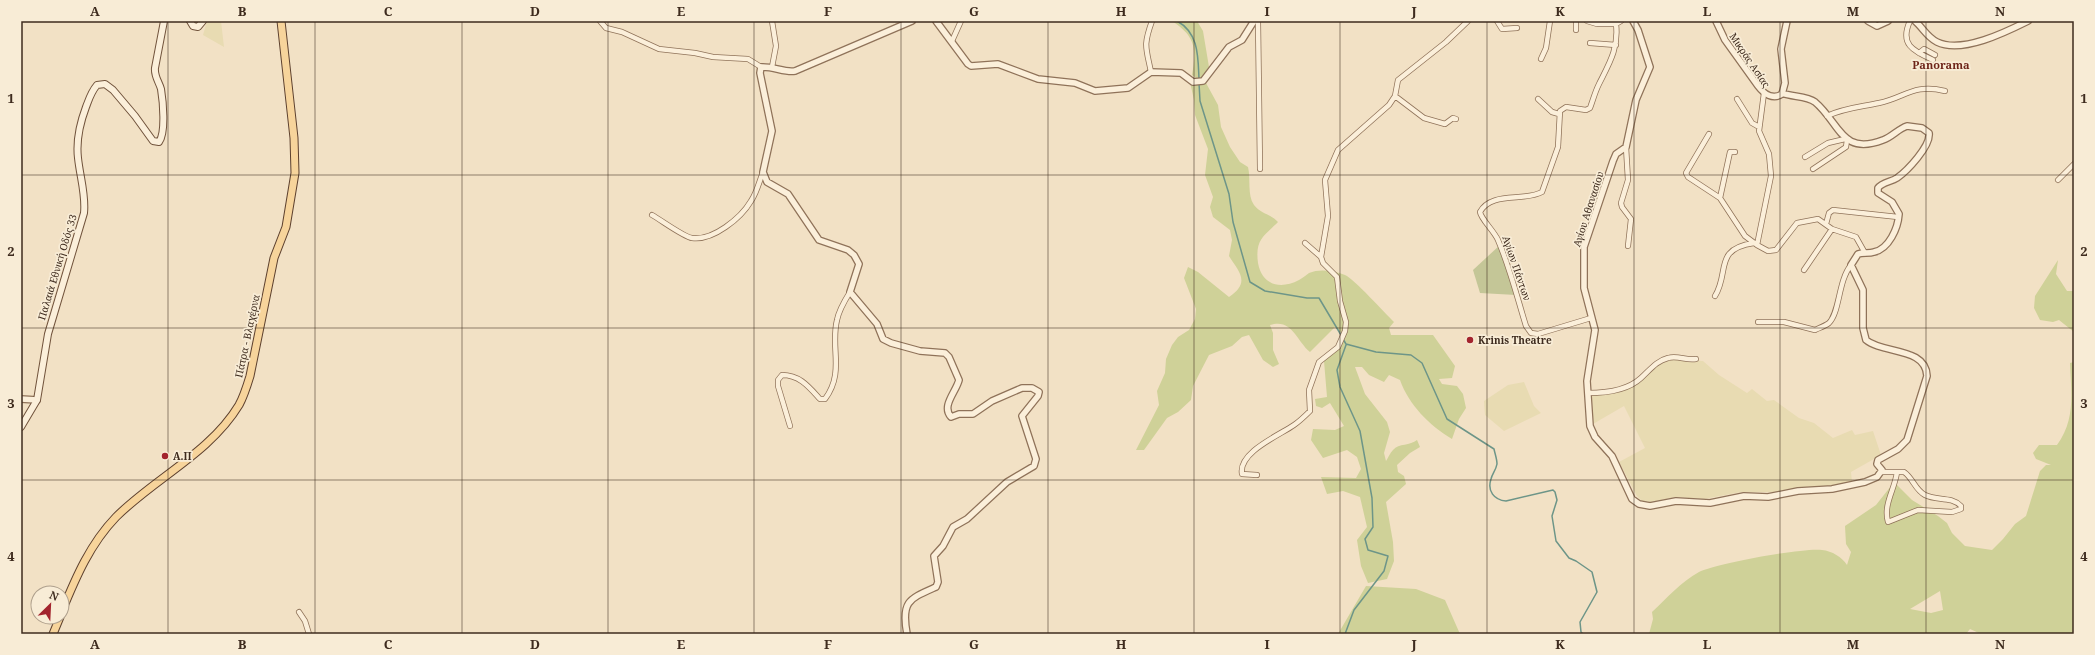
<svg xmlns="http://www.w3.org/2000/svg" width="2095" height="655" font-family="'Noto Serif',serif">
<rect width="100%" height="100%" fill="#f2e1c5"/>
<path fill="#e8dbb2" d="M207,21H221L224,47L203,35Z
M1673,359L1703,361L1719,375L1747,393L1752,389L1767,401L1774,400L1799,418L1814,423L1833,438L1852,430L1855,435L1873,431L1881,455L1851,472L1852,482L1839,485L1774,492H1741L1704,499L1676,497L1651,502L1642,501L1637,496L1619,462L1645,448L1624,406L1593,424L1592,395L1606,394L1622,390L1655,366Z
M1524,382L1534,406L1541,413L1504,431L1485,415L1484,401L1508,385Z"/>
<path fill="#cfd198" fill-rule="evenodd" d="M1172,21H1197L1203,31L1209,67L1202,77L1196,78L1192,75C1197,48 1195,36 1172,21Z
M1190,82L1202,85L1206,83L1218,105L1221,127L1230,147L1240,162L1248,167C1251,179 1247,195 1254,205C1261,214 1271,214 1278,222C1263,237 1255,240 1258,263C1262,285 1280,290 1299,280C1303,278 1306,275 1309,273C1320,268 1335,271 1345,275C1354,279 1385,313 1394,322L1389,328L1391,335H1433L1455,366L1452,378L1439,379L1442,384L1457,386L1463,394L1466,408L1459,419L1452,439C1429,425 1409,405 1400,380L1389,375L1384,382L1369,375L1362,367H1355L1365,394L1387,422L1390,432L1384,453L1386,461C1388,458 1390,453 1393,450C1399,443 1410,446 1417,440L1420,447L1410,453L1397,465L1398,472L1404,476L1406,484L1386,502L1393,542L1394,561L1387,579L1368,583L1361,566L1357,540L1367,527L1360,497L1343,491L1327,494L1321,477L1356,478L1361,469L1357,457L1347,450L1323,458L1311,440L1313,429L1335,430L1344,426L1330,403L1322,408L1316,406L1315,399L1327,397L1324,361L1342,341L1341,333L1335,327L1310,352C1296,340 1292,318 1270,325L1273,333V350L1279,364L1273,367L1263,360L1249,335L1242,337L1232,346L1209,355L1193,386L1191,400L1178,412L1167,418L1144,450H1136L1159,405L1157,391L1165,373L1166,359L1172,345L1178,337L1189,330L1195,319L1196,309L1184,278L1188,267L1198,272L1229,297C1251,282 1239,272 1229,256L1232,240L1230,230L1213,217L1210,207L1213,197L1205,175L1208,149L1195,115L1194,100Z
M2058,260L2056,274L2067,291H2074V332L2059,320L2053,322L2040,320L2034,308L2035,296Z
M2074,362V634H1981L1970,629L1966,634H1649L1653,619L1652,612C1667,598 1681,582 1699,572C1714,564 1805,547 1822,550C1832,551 1842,557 1847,565L1851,552L1846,544L1845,526L1876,505L1891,486L1896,484L1912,500L1938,516L1947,523L1952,533L1965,546L1992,550L2003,539L2015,524L2026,516L2040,471L2046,465H2051L2036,459L2033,453L2039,445H2057C2076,419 2071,392 2070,363ZM1940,591L1943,610L1931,613L1910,609Z
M1366,586L1416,589L1445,600L1460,634H1338Z"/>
<path fill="#c4c697" d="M1500,245L1516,295L1480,293L1473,270Z"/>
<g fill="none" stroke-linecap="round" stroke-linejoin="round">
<path stroke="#6d9588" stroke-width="1.5" d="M1177,21C1199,33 1198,57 1199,79
M1199,83L1200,101L1229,194L1233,222L1250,282L1265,291L1307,298H1319L1341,335
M1343,339L1346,344L1376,352L1411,355L1422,363L1447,419L1494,449C1495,454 1497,459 1497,464C1496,470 1492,474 1491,479C1487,491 1494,500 1506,501L1553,490L1555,492L1557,500L1552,516L1556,541L1569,558L1576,561L1592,572L1597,592L1580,622L1581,632L1583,634
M1345,634L1354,610L1384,571L1388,556L1368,550L1365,539L1373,527L1372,498L1360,431L1340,387L1337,370L1346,345"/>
<defs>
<path id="minor" d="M600,21L606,28L622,32L659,49L695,53L713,57L748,59L761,67
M772,21L776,46L772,67
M1258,21L1260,169
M1497,21L1502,29L1517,28
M1576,21V30
M1587,21L1597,24H1616
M1910,21C1899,45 1914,51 1933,60
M952,41L961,21
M1590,43L1616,45
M1919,53L1924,49L1935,55
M1541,59L1546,48L1550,21
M1151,72C1146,47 1143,46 1152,21
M1395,96L1424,118L1445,124L1453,118L1456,119
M1538,99L1552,112L1559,114
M1737,99L1752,123L1759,127
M1827,116C1844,108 1860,107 1879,103C1905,98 1913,83 1945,91
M1709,134L1686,173L1688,177L1720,198L1745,236L1757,245L1771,176L1769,154L1759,131L1764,93
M1626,147L1628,180L1621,203L1622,207L1631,219L1628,246
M1805,157L1828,143L1845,139
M1813,169L1846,147L1847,140
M2058,180L2074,164
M1720,198L1730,152H1735
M652,215C661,220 684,237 692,238C713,241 741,218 751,201C757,192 759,182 763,172
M1826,224L1829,213L1833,210L1898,217
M1305,243L1321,257
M1757,245L1768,251L1776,250L1797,223L1818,219L1832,229L1856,237L1865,253
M1804,270L1832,229
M1715,296C1730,272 1713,249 1754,243
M1591,318L1538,334L1531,333L1526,326C1517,297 1510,268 1498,240C1494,231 1481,219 1480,212C1491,191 1524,202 1542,192L1558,147L1560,111L1566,107L1586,110L1590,108C1593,100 1595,92 1599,84C1609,64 1619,48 1616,24L1621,21
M1758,322H1784L1815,330C1819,328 1825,326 1829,323C1840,312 1838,281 1851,265
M1588,393C1606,393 1627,391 1641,378C1650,370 1656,361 1668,358C1678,355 1686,361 1696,359
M790,426L778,386V380L782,375C800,375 809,387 820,399H825C845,372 830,348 837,320C839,310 845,300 850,292
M1882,472H1904C1913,478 1915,490 1925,495C1937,501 1951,496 1961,506V509L1952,512L1918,510L1888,522C1883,504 1895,489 1897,472
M1257,475L1242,474C1238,452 1280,435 1294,425C1300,421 1305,416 1310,411L1309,390L1319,362L1338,347L1345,331L1346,322L1340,301L1337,277L1323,263L1321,257L1328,216L1325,180L1338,150L1389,105L1395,96L1398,80L1446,42L1468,21
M299,612L305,621L309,634"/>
<path id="tertiary" d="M936,21L968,64L971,66L998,64L1038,79L1075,83L1095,91L1128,88L1151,72L1181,73L1193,82L1203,81L1229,47L1242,40L1254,21
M1633,21L1638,30L1650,67L1636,100L1626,147L1616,154L1613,161L1584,247V288L1595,330L1587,381L1590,426L1595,437L1612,456L1632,499L1639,504L1650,506L1676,501L1710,503L1744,496L1768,497L1798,491L1832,489L1865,482L1877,477L1882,470L1877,464L1878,460L1898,449L1907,440L1927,376C1926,347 1883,354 1866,340L1863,328V290L1851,265L1858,254C1863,252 1869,254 1874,252C1889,249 1898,228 1899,214L1892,202L1878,193V188C1882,182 1891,182 1897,178C1907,171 1931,146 1929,133L1922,128L1907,126C1898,129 1892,137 1883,140C1841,156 1840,123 1815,102C1807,96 1792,97 1782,93
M1716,21L1725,40L1758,86C1764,94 1773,100 1782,94L1785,83L1781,49L1787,21
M1868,21L1877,26L1888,21
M1915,21C1923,28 1927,37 1937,42C1962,54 2006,32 2028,21
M21,399L37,400
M907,634C901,601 909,599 936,587L938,582L934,556L943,546L953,527L967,519L1007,482L1034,466L1036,459L1022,416L1038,396L1039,392L1032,388H1022L992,401L973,414H959L951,417C941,406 956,392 959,380L949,357L945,353L920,351L891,343L883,339L877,324L850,292L859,264L854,255L848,250L819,240L788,194L767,182L763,172L772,131L760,73L761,67C773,66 785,73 795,71L912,21"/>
<path id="secondary" d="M190,21L193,26L198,27L203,21
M21,427L37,400L48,334L84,213C86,195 80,177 78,158C76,141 80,123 86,107C89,99 91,92 97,85L105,84L113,90L135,116L153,141L159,142C166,133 163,101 161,89C159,82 154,76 155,68L164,21"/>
<path id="primary" d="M62,611C76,577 90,544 116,517C155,478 210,453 239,405C244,396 247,386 250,376L274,258L286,227L295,173L294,138L281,21
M53,634L60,617"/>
</defs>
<use href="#minor" stroke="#8f7259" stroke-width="6"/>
<use href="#tertiary" stroke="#8f7259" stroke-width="8"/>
<use href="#secondary" stroke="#71533c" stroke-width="8"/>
<use href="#primary" stroke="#5d402e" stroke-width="9"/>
<use href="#minor" stroke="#fbefda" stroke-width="4.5"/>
<use href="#tertiary" stroke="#fbefda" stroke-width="5.5"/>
<use href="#secondary" stroke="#fbefda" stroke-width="6"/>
<use href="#primary" stroke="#f7d49b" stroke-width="7"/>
</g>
<path fill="none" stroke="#3e2b1e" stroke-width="1" stroke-opacity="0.55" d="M168,21V634M315,21V634M462,21V634M608,21V634M754,21V634M901,21V634M1048,21V634M1194,21V634M1340,21V634M1487,21V634M1634,21V634M1780,21V634M1926,21V634M21,175H2074M21,328H2074M21,480H2074"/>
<g fill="#a3242e" stroke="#f8ecd6" stroke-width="1.5">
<circle cx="1470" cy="340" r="4"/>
<circle cx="165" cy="456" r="4"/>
</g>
<g text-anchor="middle" stroke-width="3.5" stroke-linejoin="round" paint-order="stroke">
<g font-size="10" fill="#3e2b1e" stroke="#f8ecd6">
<text transform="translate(1750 60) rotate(56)" y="4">Μικράς Ασίας</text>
<text transform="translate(1588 209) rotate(-72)" y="4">Αγίου Αθανασίου</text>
<text transform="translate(57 267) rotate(-73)" y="4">Παλαιά Εθνική Οδός 33</text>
<text transform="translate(1517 268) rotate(71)" y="4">Αγίων Πάντων</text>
<text transform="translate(247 336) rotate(-78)" y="4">Πάτρα - Βλαχέρνα</text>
</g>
<g font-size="10" font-weight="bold" fill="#3e2b1e" stroke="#f8ecd6" text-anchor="start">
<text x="1478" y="344">Krinis Theatre</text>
<text x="173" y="460">Α.Π</text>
</g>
<g font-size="11" font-weight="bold" fill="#6e251a" stroke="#f8ecd6">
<text x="1941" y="69">Panorama</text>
</g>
</g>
<rect width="2095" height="655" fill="none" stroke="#f8ecd6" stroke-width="44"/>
<g transform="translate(50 605) rotate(24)"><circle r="19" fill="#f8ecd6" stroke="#ae9f8c"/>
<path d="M0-3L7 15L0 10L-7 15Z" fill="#a3242e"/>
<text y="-6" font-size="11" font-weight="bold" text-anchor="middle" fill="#3e2b1e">N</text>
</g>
<rect x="22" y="22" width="2051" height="611" fill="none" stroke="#3e2b1e" stroke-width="1.5"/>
<g font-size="13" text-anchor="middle" font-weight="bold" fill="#3e2b1e">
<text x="95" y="16">A</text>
<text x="242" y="16">B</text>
<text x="388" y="16">C</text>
<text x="535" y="16">D</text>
<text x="681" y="16">E</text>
<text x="828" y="16">F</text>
<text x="974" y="16">G</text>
<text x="1121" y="16">H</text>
<text x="1267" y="16">I</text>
<text x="1414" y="16">J</text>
<text x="1560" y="16">K</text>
<text x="1707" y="16">L</text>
<text x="1853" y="16">M</text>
<text x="2000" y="16">N</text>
<text x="11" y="103">1</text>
<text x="2084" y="103">1</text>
<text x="11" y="256">2</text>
<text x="2084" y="256">2</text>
<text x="11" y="408">3</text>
<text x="2084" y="408">3</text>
<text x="11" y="561">4</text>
<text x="2084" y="561">4</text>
<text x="95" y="649">A</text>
<text x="242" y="649">B</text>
<text x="388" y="649">C</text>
<text x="535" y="649">D</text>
<text x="681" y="649">E</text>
<text x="828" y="649">F</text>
<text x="974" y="649">G</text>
<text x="1121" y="649">H</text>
<text x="1267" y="649">I</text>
<text x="1414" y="649">J</text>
<text x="1560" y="649">K</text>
<text x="1707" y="649">L</text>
<text x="1853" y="649">M</text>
<text x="2000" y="649">N</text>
</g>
</svg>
